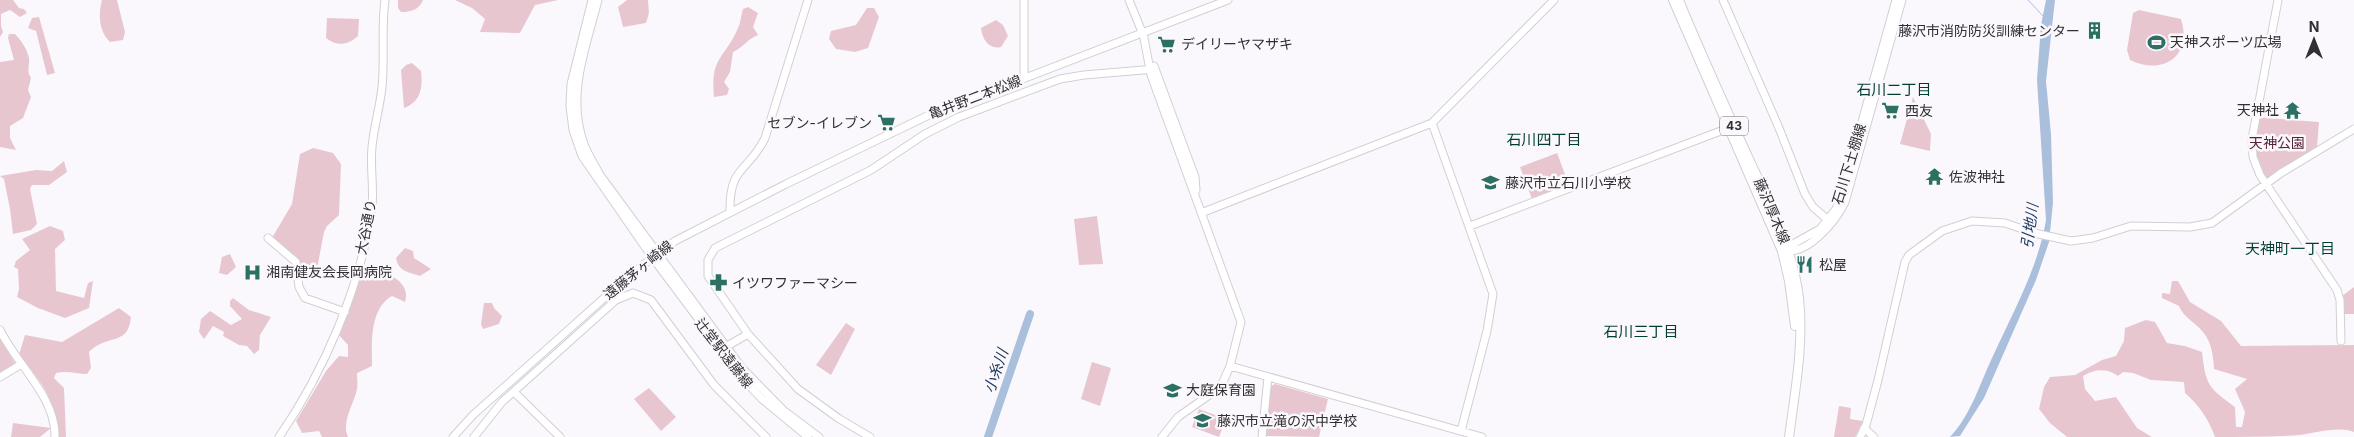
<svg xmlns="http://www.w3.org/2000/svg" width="2354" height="437" font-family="Inter,'Noto Sans JP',sans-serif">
<rect width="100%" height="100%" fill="#fbf8fd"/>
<path fill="#e8c6d0" d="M0,0H13L19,8L24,9L27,13L20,17L10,10L1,14V26L3,32L0,37Z
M102,0H117L125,32L123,40L110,42C99,32 98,14 102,0Z
M398,0H423C419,10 411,12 401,12L398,8Z
M455,0H558L535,5L520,33L480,32L485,19L472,8Z
M627,0H648L649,13L646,23L623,27L618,7Z
M748,7L758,13L753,27L758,35C747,39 744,47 733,52L730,72L724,82L729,89L727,95L714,97C710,56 725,59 738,28C741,22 741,15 743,9Z
M867,8H874L879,17L868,48L855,52L836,49L829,39L831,31L856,25Z
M2139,10L2181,19C2193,56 2163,76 2130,60L2127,50L2133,13Z
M39,17L55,73L47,75L36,31L28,28L32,18Z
M327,18L359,19L358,36C348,45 337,47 326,38Z
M996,20L1003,25L1008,36L1001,47C989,50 982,39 981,28Z
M9,34H15C21,40 27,49 29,58C30,65 26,71 31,78L28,90L31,97L23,118L10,126V138L16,150L0,147V62L14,60L8,38Z
M412,63L421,71C423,87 421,102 404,108L401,70L406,65Z
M1913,97L1931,134L1930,151L1900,144Z
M2256,117L2319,122L2317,147L2266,181L2254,156Z
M313,148L333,153L341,164L339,215L327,226L324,232L316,274L308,279L301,278L297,261L272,238L292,204L300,154Z
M1557,153L1569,185L1532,199L1520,167Z
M64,161L67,172L49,185H32L30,189L37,224L31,230L13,234L10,209L4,179L0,176L36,170L52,171Z
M1097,216L1103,264L1079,265L1074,219Z
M50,226L63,231L65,240L55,249L56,291L84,298L88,283L93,281L89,308L65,318L38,308L17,297L19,289L18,269L14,267L16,261L30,250L22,239Z
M405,248L413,251L414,258L431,269L420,276C408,272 398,271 396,258Z
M230,254L236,267L227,275L219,273L222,257Z
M366,270C383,270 412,280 405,302L392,296C369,309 372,344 372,366L357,373C357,378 358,384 357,389C354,405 341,421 348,437H322L319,431L302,433L296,421L326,371L339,356L348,357V345L338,334L359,273Z
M2172,281H2178L2190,302L2221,321L2241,346L2354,345V432C2338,426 2316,433 2300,435C2272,437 2244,437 2215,437C2209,420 2199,405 2185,393L2184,382L2151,380L2133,373L2123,372L2118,376C2106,368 2095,369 2083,376L2085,389L2095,401L2116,397L2137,428L2152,437H2067L2050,423L2039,409L2044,387L2050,377L2075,375L2102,360L2116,356L2124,341L2125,328L2146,320L2155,322L2167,343L2185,346L2202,352C2206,386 2208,387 2235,407L2236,427H2242L2245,412L2235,389L2247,379L2214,369C2213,356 2212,343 2203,332C2196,323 2183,317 2179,306L2162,298V293L2170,294Z
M2354,287V314H2342V296Z
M233,298L249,310L271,317L260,335L259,350L254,354L247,346L239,345L223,336L224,332L213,326L204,339L199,332L201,319L210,311L231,325L242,319L230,306V301Z
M484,303H492L494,308L502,316L499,324L483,329L481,324Z
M119,308L131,317C128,347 108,333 89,352L91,368L87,374C77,374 66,370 56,373L54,378L64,388L66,437H58C54,396 44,386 19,355L25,335L62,342Z
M846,323L855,329L831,375L816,365Z
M0,338L15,363L0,373Z
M1092,362L1111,368L1100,406L1081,399Z
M1275,384L1328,399L1319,437L1266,436L1271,386Z
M649,388L676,417L661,431L634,399Z
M1839,406L1851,408L1850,419L1863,421L1855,437H1834Z
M1199,409L1226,419L1219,437L1192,427Z
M13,423L51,428L40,437H11Z"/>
<path fill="#aabfdb" d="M2046,0H2055L2046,81L2051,134L2053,203L2049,242L2036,280L1984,398L1960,436L1950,437C1971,415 1980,383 1993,356C2013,312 2038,268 2046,220L2037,80L2041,25Z"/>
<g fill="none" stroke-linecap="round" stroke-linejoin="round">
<path stroke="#aabfdb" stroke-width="1" d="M2028,0L2043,16"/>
<path stroke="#aabfdb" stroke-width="8" d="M988,437L1030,314"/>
<defs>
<path id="secondary" d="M592,0L571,84L570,106L573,130L582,156L652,257L744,380L762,399L808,437
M598,0C586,48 566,95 584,144C588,155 595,165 600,175L742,368L783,410L819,437
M1024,0V78
M1129,0L1144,37
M1723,0L1779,128L1805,194L1813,207L1828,220
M2278,0L2252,139L2253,157L2260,175L2337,290L2340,300L2341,341
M1143,33L1151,75L1241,322L1230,366L1223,382L1215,391L1178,417L1162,437
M1154,66L1195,177L1196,190
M1432,123L1493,294L1487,331L1461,431
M730,212C729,165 748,173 765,138L808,0
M1201,213L1432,123L1554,0
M1470,226L1734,126
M268,238L296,262L299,287L305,298L345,312
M1784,249L1820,229L1836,209L1841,197L1896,0
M1785,251C1809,254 1836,221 1845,202L1902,0
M0,330C17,365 56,397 55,437
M722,349L748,334
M1230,366L1482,437
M0,377L20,365
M514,392L560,437
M1864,428L1874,437
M279,437C324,372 361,286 372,207C374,187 370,167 372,147C374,126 380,107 382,87C385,58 381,29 385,0
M453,437L473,415L631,274L675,241L786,184L929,115L1228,0
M474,437L502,402L616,300L633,293L651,300L714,385L766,437
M870,437L838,418L798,389L748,334L708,276V260L715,248L871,170L925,134L959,117L1060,79L1084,75L1155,69
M1262,437L1268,377
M1860,437L1866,425L1878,380L1905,262L1909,255L1942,231L1972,221L2005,223L2034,233L2071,241L2093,238L2131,226L2190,227L2212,223L2281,173L2354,129"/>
<path id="primary" d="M1673,0L1782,251L1789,281L1795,326
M1679,0C1701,54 1725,106 1749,159C1770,204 1793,248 1799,298C1804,345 1795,391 1789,437"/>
</defs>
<use href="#secondary" stroke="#d2cfd4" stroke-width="9"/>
<use href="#primary" stroke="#d2cfd4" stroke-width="10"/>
<use href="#secondary" stroke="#fff" stroke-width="7"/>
<use href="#primary" stroke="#fff" stroke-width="8"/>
</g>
<defs>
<symbol id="building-bare" viewBox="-9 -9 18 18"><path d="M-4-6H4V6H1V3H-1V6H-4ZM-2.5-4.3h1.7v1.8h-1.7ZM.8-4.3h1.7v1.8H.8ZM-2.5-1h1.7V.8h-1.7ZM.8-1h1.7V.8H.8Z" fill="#2c7063" stroke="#fbf8fd" stroke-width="2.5" paint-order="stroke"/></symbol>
<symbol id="stadium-bare" viewBox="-9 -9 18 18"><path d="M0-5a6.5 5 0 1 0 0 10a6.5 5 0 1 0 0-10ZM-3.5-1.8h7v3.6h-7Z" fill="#2c7063" stroke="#fbf8fd" stroke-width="2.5" paint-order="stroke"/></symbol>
<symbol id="supermarket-bare" viewBox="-9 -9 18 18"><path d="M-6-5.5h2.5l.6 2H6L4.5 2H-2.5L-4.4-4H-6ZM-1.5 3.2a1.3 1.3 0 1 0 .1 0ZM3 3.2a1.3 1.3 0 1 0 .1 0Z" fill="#2c7063" stroke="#fbf8fd" stroke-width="2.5" paint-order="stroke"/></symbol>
<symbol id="temple-bare" viewBox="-9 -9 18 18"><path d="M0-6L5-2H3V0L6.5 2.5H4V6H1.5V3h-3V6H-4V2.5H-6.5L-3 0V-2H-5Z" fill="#2c7063" stroke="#fbf8fd" stroke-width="2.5" paint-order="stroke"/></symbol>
<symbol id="school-bare" viewBox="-9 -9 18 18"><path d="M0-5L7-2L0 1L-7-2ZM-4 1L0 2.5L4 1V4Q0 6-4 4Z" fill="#2c7063" stroke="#fbf8fd" stroke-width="2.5" paint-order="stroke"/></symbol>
<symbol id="restaurant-bare" viewBox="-9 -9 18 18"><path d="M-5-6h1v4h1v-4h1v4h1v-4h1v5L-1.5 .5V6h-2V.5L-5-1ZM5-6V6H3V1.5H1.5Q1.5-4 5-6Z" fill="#2c7063" stroke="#fbf8fd" stroke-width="2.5" paint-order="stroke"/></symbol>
<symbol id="hospital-bare" viewBox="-9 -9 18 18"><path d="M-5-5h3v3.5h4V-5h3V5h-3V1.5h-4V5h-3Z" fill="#2c7063" stroke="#fbf8fd" stroke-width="2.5" paint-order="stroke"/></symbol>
<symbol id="pharmacy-bare" viewBox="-9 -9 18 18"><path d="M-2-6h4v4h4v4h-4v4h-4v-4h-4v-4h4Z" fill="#2c7063" stroke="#fbf8fd" stroke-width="2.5" paint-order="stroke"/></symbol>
</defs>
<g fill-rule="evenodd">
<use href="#building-bare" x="2082" y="18" width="25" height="25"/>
<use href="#stadium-bare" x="2144" y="30" width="25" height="25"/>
<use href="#supermarket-bare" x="1154" y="32" width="25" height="25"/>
<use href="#temple-bare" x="2280" y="98" width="25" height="25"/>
<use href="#supermarket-bare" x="1878" y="98" width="25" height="25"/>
<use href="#supermarket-bare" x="874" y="110" width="25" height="25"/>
<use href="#temple-bare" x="1922" y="164" width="25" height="25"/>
<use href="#school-bare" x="1478" y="170" width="25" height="25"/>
<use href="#restaurant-bare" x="1792" y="252" width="25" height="25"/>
<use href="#hospital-bare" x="240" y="260" width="25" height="25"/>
<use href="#pharmacy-bare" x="706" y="270" width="25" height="25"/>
<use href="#school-bare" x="1160" y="378" width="25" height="25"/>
<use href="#school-bare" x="1190" y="408" width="25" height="25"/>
</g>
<g text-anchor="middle" stroke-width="5" stroke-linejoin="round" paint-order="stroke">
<rect fill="#fbf8fd" stroke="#6d6b6e" stroke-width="1" x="1720" y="116.5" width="28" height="19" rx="4"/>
<g font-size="12" font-weight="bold" fill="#302f31">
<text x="1734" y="130">43</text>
</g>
<g font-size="14" fill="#302f31" stroke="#fbf8fd" text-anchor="start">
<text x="2080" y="36" text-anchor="end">藤沢市消防防災訓練センター</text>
<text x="2170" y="47">天神スポーツ広場</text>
<text x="1181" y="49">デイリーヤマザキ</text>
<text x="2279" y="115" text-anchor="end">天神社</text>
<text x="1905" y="116">西友</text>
<text x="872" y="128" text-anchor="end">セブン-イレブン</text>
<text x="1949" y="182">佐波神社</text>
<text x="1505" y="188">藤沢市立石川小学校</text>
<text x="1819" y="270">松屋</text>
<text x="266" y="277">湘南健友会長岡病院</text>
<text x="732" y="288">イツワファーマシー</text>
<text x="1186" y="395">大庭保育園</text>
<text x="1217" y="426">藤沢市立滝の沢中学校</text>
</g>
<g font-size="14" fill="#302f31" stroke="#fbf8fd">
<text transform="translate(975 97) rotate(-21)" y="5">亀井野二本松線</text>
<text transform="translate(1849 164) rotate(-73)" y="5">石川下土棚線</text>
<text transform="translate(1772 211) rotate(67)" y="5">藤沢厚木線</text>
<text transform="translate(366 227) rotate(-79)" y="5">大谷通り</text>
<text transform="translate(638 270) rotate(-39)" y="5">遠藤茅ヶ崎線</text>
<text transform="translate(724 353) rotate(52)" y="5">辻堂駅遠藤線</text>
</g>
<g font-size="14" fill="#552336" stroke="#fbf8fd">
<text x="2277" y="148">天神公園</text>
</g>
<g font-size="15" fill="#003e34" stroke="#fbf8fd">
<text x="1894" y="95">石川二丁目</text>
<text x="1544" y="145">石川四丁目</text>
<text x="2290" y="254">天神町一丁目</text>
<text x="1641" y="337">石川三丁目</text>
</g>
<g font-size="15" font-style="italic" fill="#1a385e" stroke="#fbf8fd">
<text transform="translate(2030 226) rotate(-82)" y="5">引地川</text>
<text transform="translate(996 371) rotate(-71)" y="5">小糸川</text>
</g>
</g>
<g transform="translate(2314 40)" stroke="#fbf8fd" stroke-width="4" paint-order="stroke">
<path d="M0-4L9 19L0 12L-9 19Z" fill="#302f31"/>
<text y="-8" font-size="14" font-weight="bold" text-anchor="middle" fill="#302f31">N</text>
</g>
</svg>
